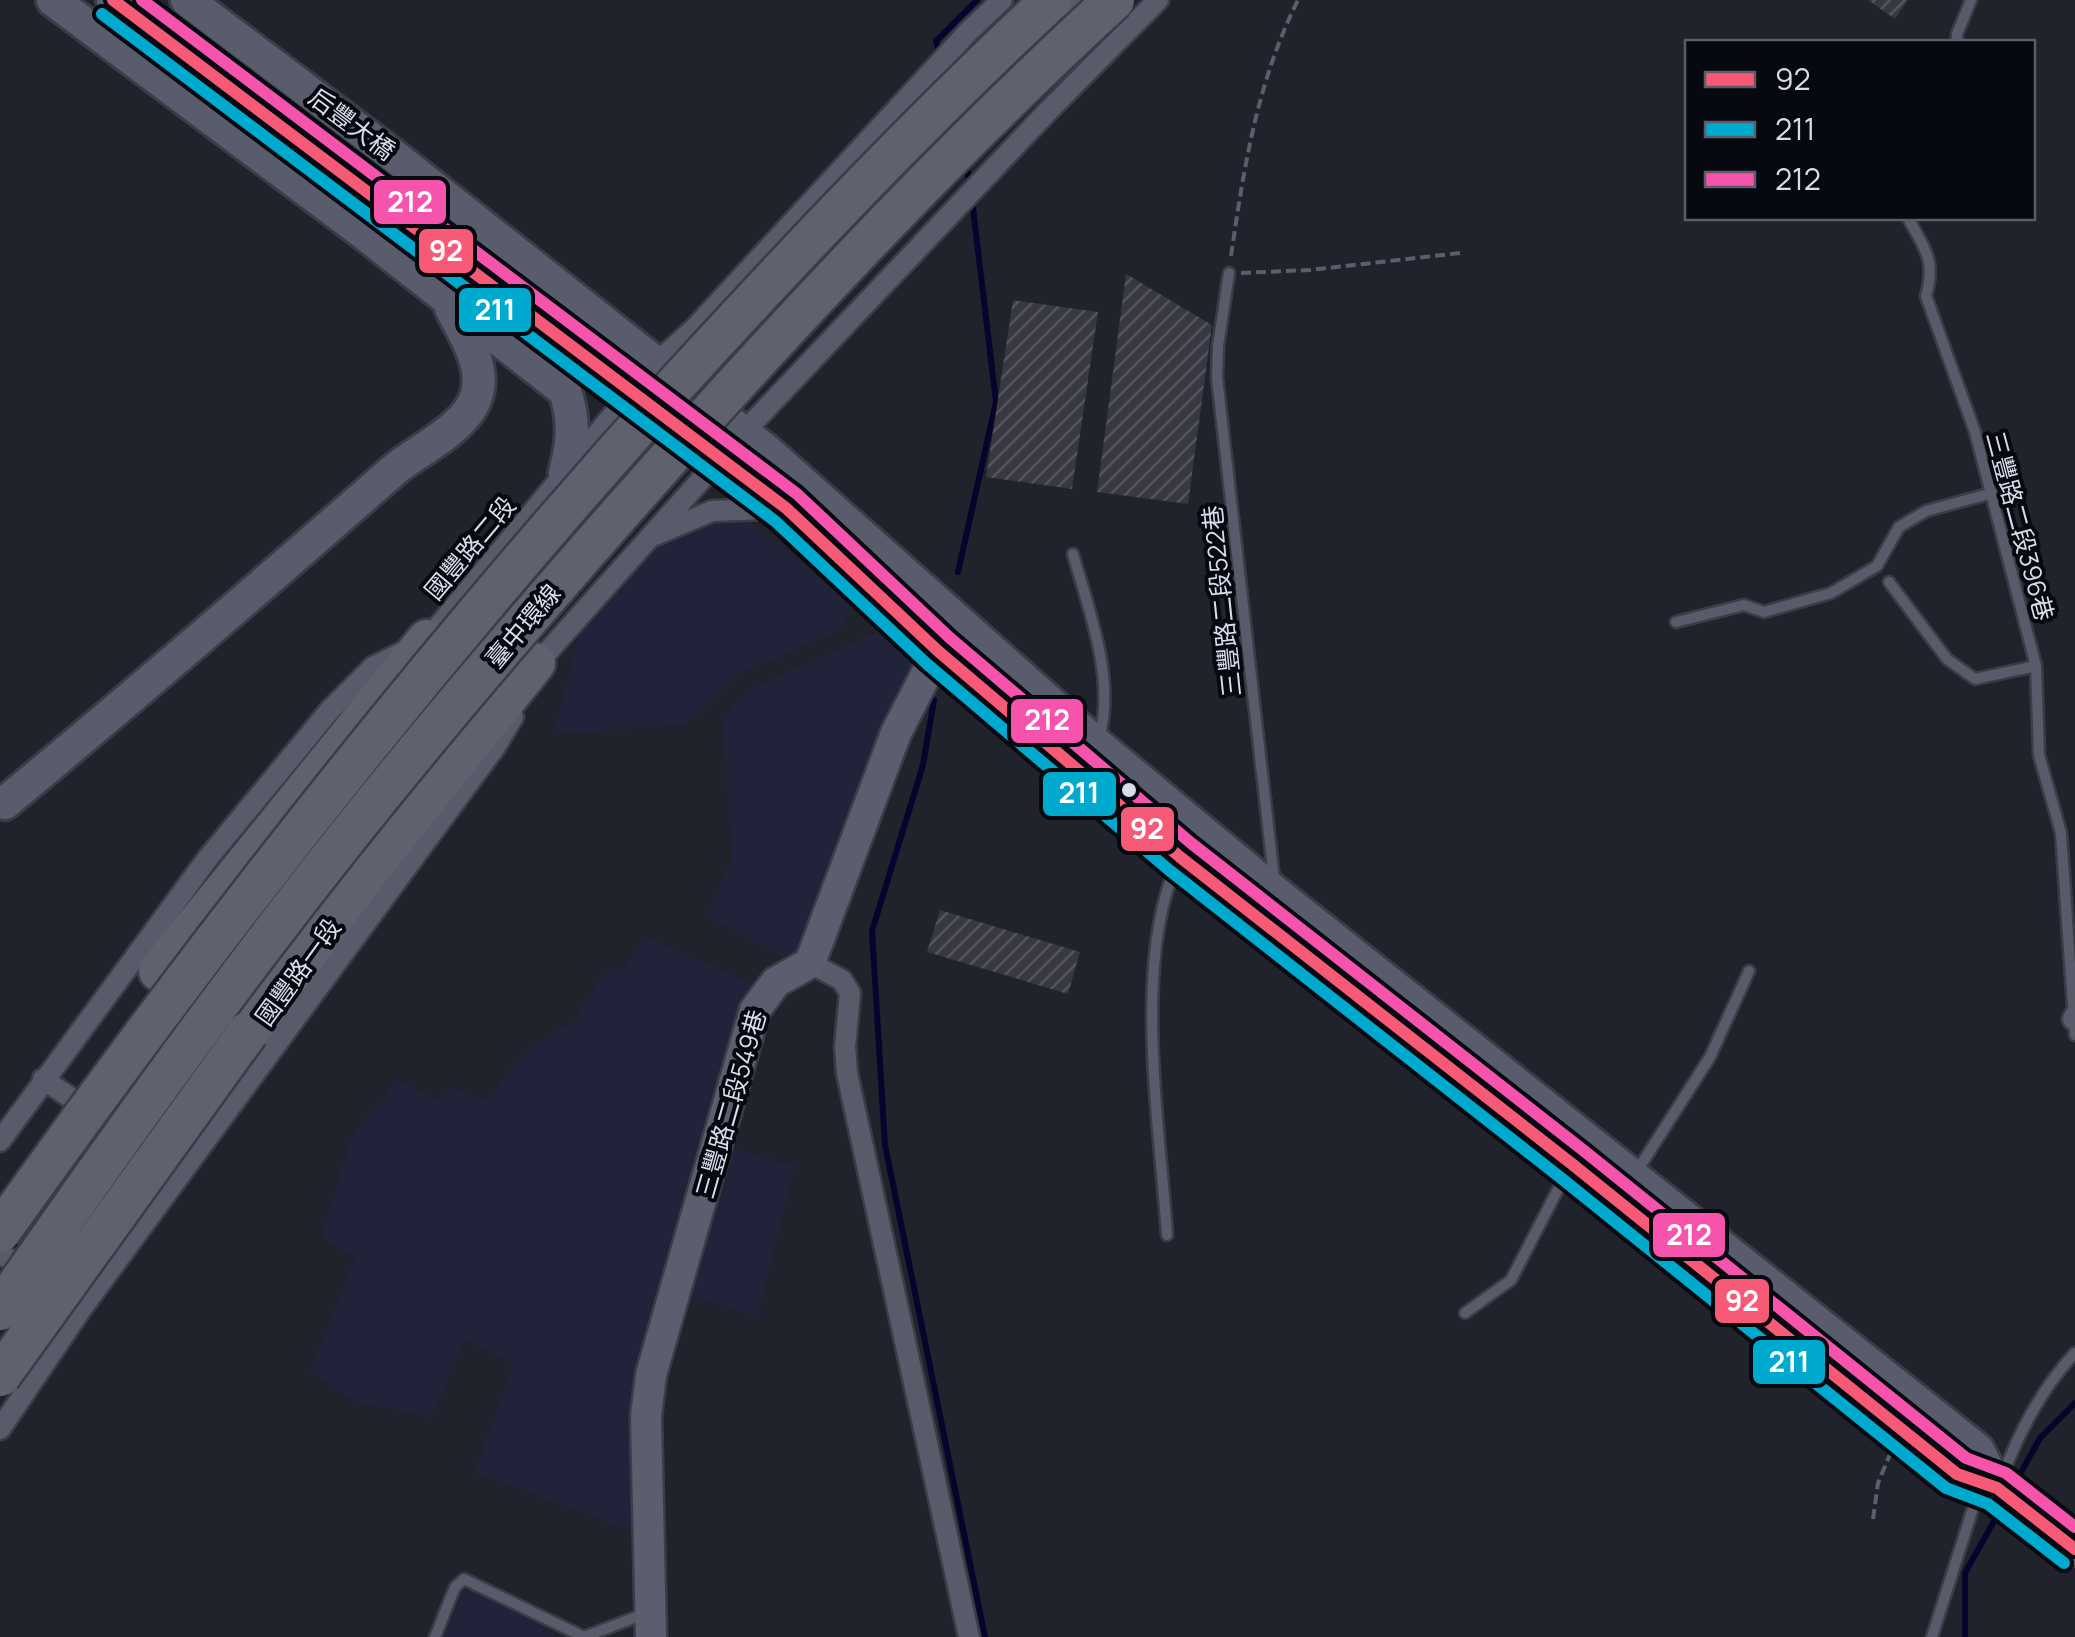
<svg xmlns="http://www.w3.org/2000/svg" width="2075" height="1637" font-family="Manrope,'Noto Sans TC',sans-serif">
<defs>
<pattern id="building-hatch" width="6" height="6" patternUnits="userSpaceOnUse" patternTransform="scale(2.5)"><rect width="6" height="6" fill="#373841"/><path d="M-1 1l2-2M0 6l6-6M5 7l2-2" fill="none" stroke="#53545d"/></pattern>
</defs>
<rect width="100%" height="100%" fill="#20222c"/>
<path fill="#20233a" d="M714,500L730,505L850,603L848,615L838,631L741,673L685,725L553,734L579,633L602,585L651,528L699,501Z
M879,631L914,661L915,671L796,964L706,916L732,859L723,722L731,707L750,689Z
M648,938L759,987L710,1141L794,1166L758,1317L670,1289L636,1533L475,1472L513,1364L465,1340L431,1418L354,1401L310,1371L355,1258L321,1237L351,1138L398,1079L439,1102L449,1087L489,1100L523,1052L574,1021L606,969L624,967Z
M468,1586L545,1622L541,1632L553,1637H444L461,1593Z"/>
<g fill="none" stroke-linecap="round" stroke-linejoin="round">
<path stroke="#08032c" stroke-width="6" d="M940,56L936,41L977,0
M966,160L970,187
M958,572L996,402L972,200
M934,700L923,765L872,931L885,1145L985,1637
M2014,1485L2040,1438L2075,1403
M1965,1637V1573L2003,1505"/>
</g>
<path fill="url(#building-hatch)" d="M1868,0H1908L1895,19Z
M1126,274L1212,325L1188,504L1097,492Z
M1013,300L1098,312L1072,489L986,477Z
M940,910L1080,952L1068,994L927,952Z"/>
<g fill="none" stroke-linecap="round" stroke-linejoin="round">
<defs>
<path id="lane" d="M1957,42V34L1971,0
M1908,218C1925,249 1936,260 1926,296L1975,432L2036,666L2039,755L2061,833L2075,1035
M1229,273L1218,346L1217,378L1274,878
M1073,554C1089,611 1116,680 1099,739
M1889,582L1947,659L1975,679L2036,666
M1676,622L1744,605L1764,612L1831,593L1877,566L1899,527L1926,511L1992,493
M1637,1171L1710,1057L1749,971
M1167,1235C1160,1127 1132,959 1178,862
M1465,1313L1511,1280L1568,1170
M2001,1479C2019,1433 2041,1389 2075,1353
M435,1637L455,1587L464,1579L584,1637L647,1613
M1932,1637L1973,1508L1991,1493"/>
<path id="street" d="M669,423C803,279 936,132 1083,0
M655,535L712,511L786,508
M534,667L742,434L1049,110L1158,0
M810,963L842,980L850,993L845,1047L847,1073L969,1637
M2073,1019L2075,1015
M43,1079L130,1138
M0,1141L208,858L330,710L373,667L427,640L655,364L695,328L969,31L1002,0
M0,1253L32,1274
M0,1429L82,1308L495,747L513,717"/>
<path id="secondary" d="M651,1637L646,1416L651,1375L755,1010L776,982L810,963L896,733L938,651L962,624"/>
<path id="primary" d="M53,0L361,231L565,391C575,421 573,443 565,473
M113,0L786,508L938,651L1180,857L1572,1164L1957,1474L1997,1488L2075,1549
M187,0L394,156L768,452L1098,745L1275,892L1978,1450L1997,1488
M5,803C136,694 265,583 394,470C419,449 468,428 477,394C485,365 464,333 451,308"/>
<path id="highway" d="M481,670L494,630L510,607L669,423
M159,971L427,640
M248,1032L370,869L535,663"/>
</defs>
<use href="#lane" stroke="#3b3d46" stroke-width="15"/>
<use href="#street" stroke="#3b3d46" stroke-width="25"/>
<use href="#secondary" stroke="#3b3d46" stroke-width="35"/>
<use href="#primary" stroke="#3b3d46" stroke-width="38"/>
<use href="#highway" stroke="#3b3d46" stroke-width="45"/>
<path stroke="#5d5e6b" stroke-width="4" stroke-dasharray="10 5" stroke-linecap="butt" d="M1231,256C1244,167 1257,82 1298,0
M1241,273L1310,270L1460,253
M1873,1519L1878,1483L1891,1452"/>
<use href="#lane" stroke="#595b6a" stroke-width="10"/>
<use href="#street" stroke="#595b6a" stroke-width="20"/>
<use href="#secondary" stroke="#5c5e6f" stroke-width="30"/>
<use href="#primary" stroke="#595c6d" stroke-width="32"/>
<use href="#highway" stroke="#5f616e" stroke-width="40"/>
<defs>
<path id="highway-bridge" d="M0,1232C211,935 437,649 681,379C800,249 922,120 1051,0
M0,1310C112,1149 226,989 348,836C456,700 570,569 685,440C822,288 963,138 1114,0
M0,1376L248,1032"/>
</defs>
<use href="#highway-bridge" stroke="#3b3d46" stroke-width="45" stroke-linecap="butt"/>
<use href="#highway-bridge" stroke="#5f616e" stroke-width="40"/>
<defs>
<path id="bus-1" d="M113,0L786,508L938,651L1180,857L1572,1164L1957,1474L1997,1488L2075,1549"/>
<path id="bus-2" d="M102,14L775,521L927,664L1169,870L1561,1178L1946,1488L1988,1504L2064,1563"/>
<path id="bus-3" d="M142,0L797,494L950,638L1191,843L1583,1150L1966,1458L2006,1473L2075,1527"/>
</defs>
<use href="#bus-1" stroke="#070911" stroke-width="20"/>
<use href="#bus-2" stroke="#070911" stroke-width="20"/>
<use href="#bus-3" stroke="#070911" stroke-width="20"/>
<use href="#bus-1" stroke="#f75a77" stroke-width="12"/>
<use href="#bus-2" stroke="#00a9ce" stroke-width="12"/>
<use href="#bus-3" stroke="#f653ac" stroke-width="12"/>
</g>
<circle fill="#dadcea" stroke="#070911" stroke-width="4" cx="1129" cy="790" r="9"/>
<g text-anchor="middle" stroke-width="8" stroke-linejoin="round" paint-order="stroke">
<g font-size="25" fill="#dadcea" stroke="#070911">
<text transform="translate(352 124) rotate(37)" y="9">后豐大橋</text>
<text transform="translate(2020 526) rotate(75)" y="9">三豐路二段396巷</text>
<text transform="translate(470 548) rotate(-50)" y="9">國豐路二段</text>
<text transform="translate(1222 601) rotate(-96)" y="9">三豐路二段522巷</text>
<text transform="translate(523 626) rotate(-50)" y="9">臺中環線</text>
<text transform="translate(298 972) rotate(-54)" y="9">國豐路一段</text>
<text transform="translate(731 1104) rotate(-74)" y="9">三豐路二段549巷</text>
</g>
</g>
<g stroke="#070911" stroke-width="4">
<rect x="372" y="178" width="76" height="48" rx="10" fill="#f653ac"/>
<rect x="417" y="227" width="58" height="48" rx="10" fill="#f75a77"/>
<rect x="457" y="286" width="76" height="48" rx="10" fill="#00a9ce"/>
<rect x="1009" y="697" width="76" height="48" rx="10" fill="#f653ac"/>
<rect x="1041" y="770" width="77" height="48" rx="10" fill="#00a9ce"/>
<rect x="1119" y="805" width="57" height="48" rx="10" fill="#f75a77"/>
<rect x="1651" y="1211" width="76" height="48" rx="10" fill="#f653ac"/>
<rect x="1713" y="1277" width="58" height="48" rx="10" fill="#f75a77"/>
<rect x="1751" y="1338" width="76" height="48" rx="10" fill="#00a9ce"/>
</g>
<g font-size="28" text-anchor="middle" font-weight="bold" fill="#fff">
<text x="410" y="212">212</text>
<text x="446" y="261">92</text>
<text x="495" y="320">211</text>
<text x="1047" y="730">212</text>
<text x="1079" y="803">211</text>
<text x="1147" y="839">92</text>
<text x="1689" y="1245">212</text>
<text x="1742" y="1311">92</text>
<text x="1789" y="1372">211</text>
</g>
<rect x="1685" y="40" width="350" height="180" fill="#070911" stroke="#5b5d68" stroke-width="2.5"/>
<rect x="1705" y="72" width="50" height="15" fill="#f75a77" stroke="#5b5d68" stroke-width="2.5"/>
<text x="1775" y="90" font-size="30" fill="#dadcea">92</text>
<rect x="1705" y="122" width="50" height="15" fill="#00a9ce" stroke="#5b5d68" stroke-width="2.5"/>
<text x="1775" y="140" font-size="30" fill="#dadcea">211</text>
<rect x="1705" y="172" width="50" height="15" fill="#f653ac" stroke="#5b5d68" stroke-width="2.5"/>
<text x="1775" y="190" font-size="30" fill="#dadcea">212</text>
</svg>
